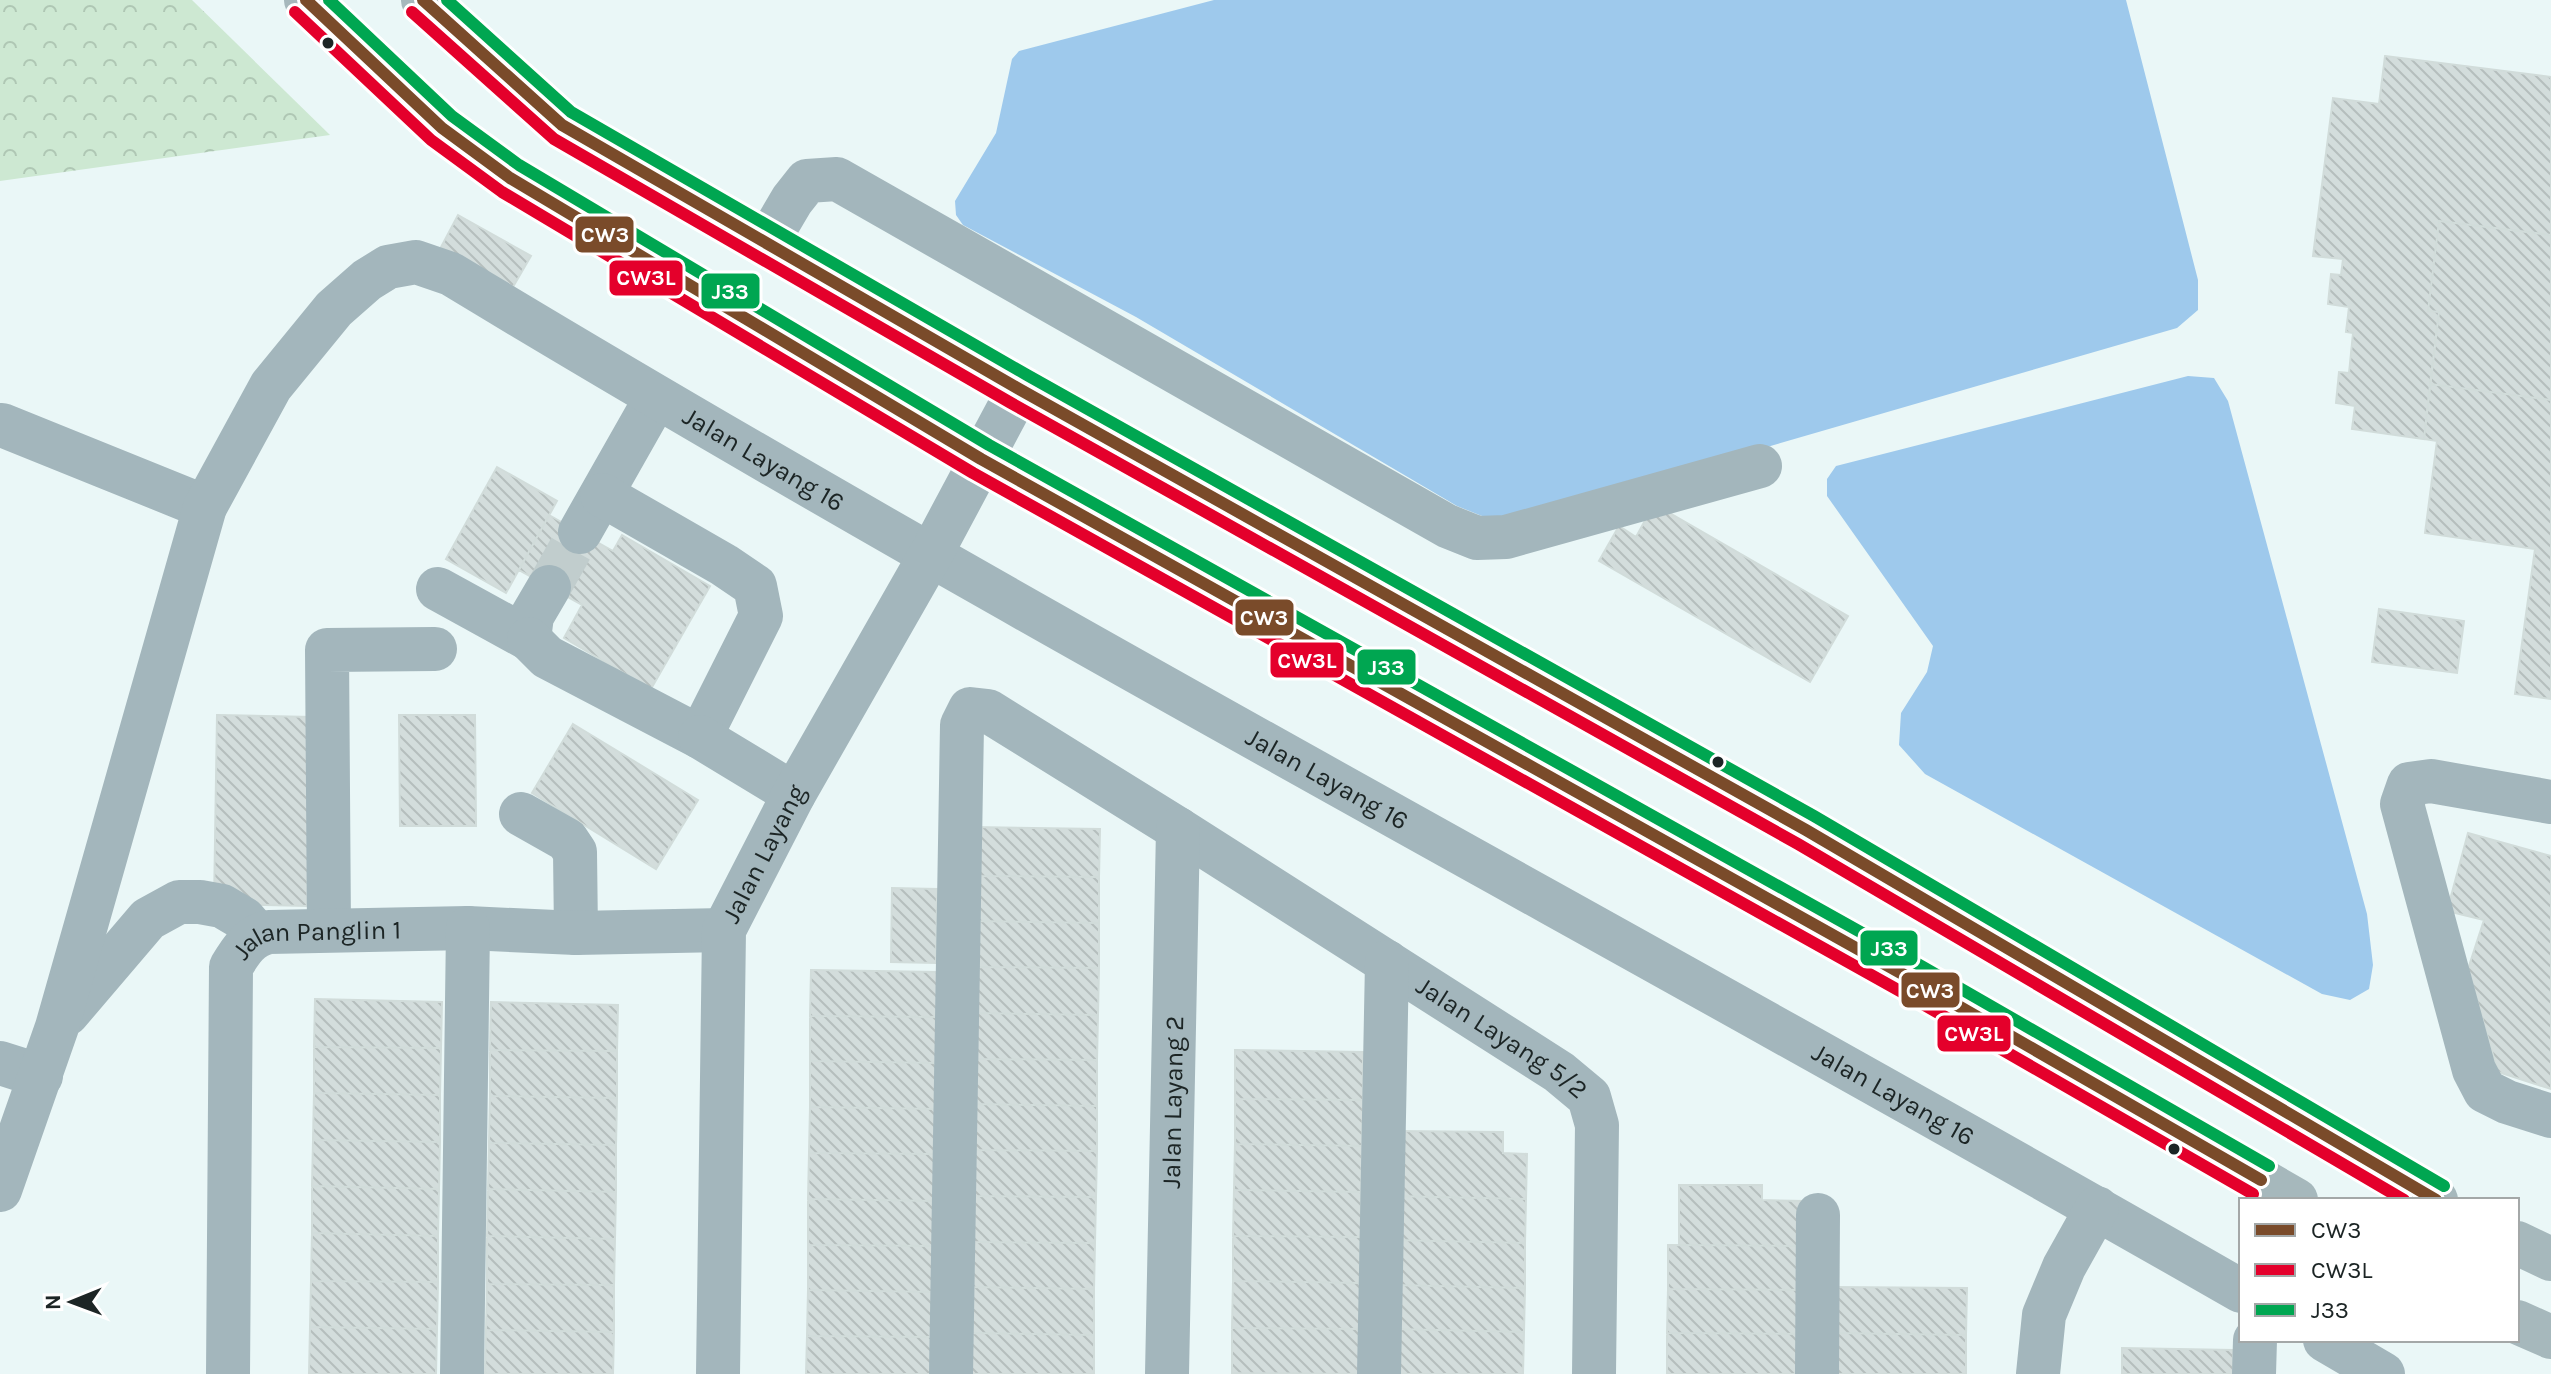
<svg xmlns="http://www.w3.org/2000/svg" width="2551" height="1374" font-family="Karla,sans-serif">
<defs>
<pattern id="forest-crowns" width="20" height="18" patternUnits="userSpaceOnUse" patternTransform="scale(2)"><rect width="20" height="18" fill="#cde8d2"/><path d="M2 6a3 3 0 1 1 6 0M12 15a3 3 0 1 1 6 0" fill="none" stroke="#afc7b4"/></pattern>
<pattern id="building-back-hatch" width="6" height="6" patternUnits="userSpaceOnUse" patternTransform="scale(2)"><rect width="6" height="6" fill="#d3dddc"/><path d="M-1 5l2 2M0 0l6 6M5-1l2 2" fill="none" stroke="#b5bebd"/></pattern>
</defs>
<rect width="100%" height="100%" fill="#eaf7f7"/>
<path fill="url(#forest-crowns)" d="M0,0H192L330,135L0,181Z"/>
<path fill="#9ec9ec" d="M1214,0H2126L2198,280V310L2177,328L1529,516L1492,520L1457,506L1136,317L963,225L956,215L955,201L996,133L1012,59L1019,51Z
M2188,376L2214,378L2228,401L2367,914L2373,965L2369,989L2350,1000L2322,994L1925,774L1899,745L1901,713L1927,672L1933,646L1827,496V479L1836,466Z"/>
<path fill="url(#building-back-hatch)" stroke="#d1dcda" stroke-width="2" d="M2385,56L2551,77V235L2439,221L2428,311L2439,312L2424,439L2352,429L2355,406L2336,403L2339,372L2349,373L2353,333L2346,332L2349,307L2328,304L2331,274L2341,275L2343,259L2313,256L2333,98L2379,104Z
M458,215L531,256L513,287L441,247Z
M2439,221L2551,235V400L2430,384L2439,312L2428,311Z
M2430,384L2551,400V699L2515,694L2535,549L2425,533L2437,441L2424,439Z
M497,467L557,501L506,593L446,559Z
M1654,504L1848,616L1810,682L1599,561L1619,526L1636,537Z
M549,515L613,551L622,535L710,586L651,689L564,638L582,605L519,570Z
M2379,609L2464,621L2457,673L2372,662Z
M217,715L312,717L307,906L214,904Z
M399,715H475L476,826H400Z
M573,724L698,800L656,869L532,793Z
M972,827L1100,829L1099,877L972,876Z
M2468,833L2551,856V1089L2498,1072L2468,969L2484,920L2447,911Z
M972,876L1099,877V923L971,921Z
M892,888L937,889L936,963L891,962Z
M971,921L1099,923V968L971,967Z
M971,967L1099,968L1098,1015L970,1013Z
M811,970L939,972V1017L810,1016Z
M315,999L442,1002L441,1048L314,1047Z
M491,1002L618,1005L617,1051L490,1050Z
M970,1013L1098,1015L1097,1060L970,1059Z
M810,1016L939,1017L938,1063L810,1061Z
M314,1047L441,1048L440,1095L314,1093Z
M490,1050L617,1051V1098L490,1096Z
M1235,1050L1363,1052V1100L1235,1099Z
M970,1059L1097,1060V1106L969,1104Z
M810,1061L938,1063L937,1109L810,1107Z
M314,1093L440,1095V1142L313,1140Z
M490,1096L617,1098L616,1145L489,1143Z
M1235,1099L1363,1100L1362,1146L1235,1144Z
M969,1104L1097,1106V1151L969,1150Z
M810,1107L937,1109V1154L809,1153Z
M1394,1131L1503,1132V1153L1527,1154L1526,1199L1393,1196Z
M313,1140L440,1142L439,1189L312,1186Z
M489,1143L616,1145V1192L488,1189Z
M1235,1144L1362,1146L1361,1192L1234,1190Z
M969,1150L1097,1151L1096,1197L968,1196Z
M809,1153L937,1154L936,1201L808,1199Z
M1679,1185H1762V1200L1804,1201L1803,1246L1679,1245Z
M312,1186L439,1189L438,1236L312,1233Z
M488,1189L616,1192L615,1239L487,1236Z
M1234,1190L1361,1192V1237L1233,1236Z
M968,1196L1096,1197L1095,1243L968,1242Z
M1393,1196L1526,1199L1525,1243L1392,1240Z
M808,1199L936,1201V1246L808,1245Z
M312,1233L438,1236V1282L311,1281Z
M487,1236L615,1239L614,1285L487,1284Z
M1233,1236L1361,1237L1360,1283L1233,1281Z
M1392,1240L1525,1243V1288L1392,1285Z
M968,1242L1095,1243L1094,1289L967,1287Z
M808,1245L936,1246L935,1292L808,1290Z
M1668,1245L1803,1246V1290L1668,1289Z
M311,1281L438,1282L437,1329L310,1327Z
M1233,1281L1360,1283V1329L1232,1328Z
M487,1284L614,1285V1332L486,1330Z
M1392,1285L1525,1288L1524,1332L1392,1329Z
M967,1287L1094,1289V1335L967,1333Z
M1832,1287L1967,1288L1966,1335L1831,1333Z
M1668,1289L1803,1290L1802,1334L1667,1333Z
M808,1290L935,1292V1337L807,1336Z
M310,1327L437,1329L436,1374H309Z
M1232,1328L1360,1329L1359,1374L1232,1373Z
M1392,1329L1524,1332L1523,1374H1391Z
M486,1330L614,1332L613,1374H485Z
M967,1333L1094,1335V1374H966Z
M1667,1333L1802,1334V1374H1667Z
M1831,1333L1966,1335V1374H1830Z
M807,1336L935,1337L934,1374H806Z
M2122,1348L2233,1350V1374H2122Z"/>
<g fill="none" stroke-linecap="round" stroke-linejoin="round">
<path stroke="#c1cdcd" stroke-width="44" stroke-dasharray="44 22" stroke-linecap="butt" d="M549,587L580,532"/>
<g stroke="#a3b6bc" stroke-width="44">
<path d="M766,244L792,200L807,181L837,179L1447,526L1477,538L1506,537L1760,466"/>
<path d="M2,425L205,507"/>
<path d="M580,532L656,398"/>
<path d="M438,589L529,639L532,616L549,587"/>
<path d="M529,639L547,657L700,737L761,616L755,586L724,565L602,495"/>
<path d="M700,737L794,794"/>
<path d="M2551,802L2431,781L2409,784L2402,804L2474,1070L2485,1091L2507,1102L2551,1116"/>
<path d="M521,814L567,840L575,852L576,933"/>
<path d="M329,930L327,650L435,649"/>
<path d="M67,1014L148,919L179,902H200L222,906L244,919L257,934"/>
<path d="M0,1063L41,1076"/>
<path id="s1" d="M0,1190L57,1027L205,507L271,386L334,309L367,280L388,267L416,262L451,274C1038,629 1646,949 2241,1291"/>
<path d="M2325,1340L2383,1374"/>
<path id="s2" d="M228,1374L231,967C241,950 250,936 269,932L468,928L576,933L724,930"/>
<path d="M462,1374L468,928"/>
<path id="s3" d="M718,1374L724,930L794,794L931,554L1019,389"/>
<path id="s4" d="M951,1374L962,725L970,709L988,711L1178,829L1559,1072L1589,1097L1597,1125L1594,1374"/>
<path id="s5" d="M1167,1374L1178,829"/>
<path d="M1379,1374L1387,962"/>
<path d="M1817,1374L1818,1215"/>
<path d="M2038,1374L2044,1315L2064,1267L2097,1208"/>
<path d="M2254,1374L2255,1340"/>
</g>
<path stroke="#a6b8bc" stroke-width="44" d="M306,0L442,128L510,178L981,459L1915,981L2296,1200
M423,0L562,125L1019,389L1806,830L2436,1200
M2517,1243L2551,1259
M2517,1322L2551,1337"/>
<defs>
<path id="bus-1" d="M306,0L442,128L510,178L981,459L1915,981L2261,1180
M423,0L562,125L1019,389L1806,830L2436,1200"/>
<path id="bus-2" d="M295,12L431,140L502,192L973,473L1907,995L2253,1194
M412,12L554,139L1011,403L1798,844L2404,1200"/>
<path id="bus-3" d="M329,0L452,116L519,165L989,445L1923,967L2269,1166
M447,0L571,112L1027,375L1814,816L2444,1186"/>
</defs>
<use href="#bus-1" stroke="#fff" stroke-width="18"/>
<use href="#bus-2" stroke="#fff" stroke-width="18"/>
<use href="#bus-3" stroke="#fff" stroke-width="18"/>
<use href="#bus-1" stroke="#7a4b2a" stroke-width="12"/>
<use href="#bus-2" stroke="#e4002b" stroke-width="12"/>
<use href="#bus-3" stroke="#00a651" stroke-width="12"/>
</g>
<g fill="#1c2525" stroke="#fff" stroke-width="3">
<circle cx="328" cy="43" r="7"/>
<circle cx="1718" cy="762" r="7"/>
<circle cx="2174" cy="1149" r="7"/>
</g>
<g text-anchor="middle" stroke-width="8" stroke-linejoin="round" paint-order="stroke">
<g font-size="26" fill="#1c2525" stroke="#fff">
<text dy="9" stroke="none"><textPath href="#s1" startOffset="1448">Jalan Layang 16</textPath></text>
<text dy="9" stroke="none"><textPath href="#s1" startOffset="2096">Jalan Layang 16</textPath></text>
<text dy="9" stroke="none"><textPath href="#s3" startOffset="530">Jalan Layang</textPath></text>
<text dy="9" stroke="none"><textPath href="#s2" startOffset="506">Jalan Panglin 1</textPath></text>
<text dy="9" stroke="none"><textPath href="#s4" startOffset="1294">Jalan Layang 5/2</textPath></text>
<text dy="9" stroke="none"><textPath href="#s1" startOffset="2744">Jalan Layang 16</textPath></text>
<text dy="9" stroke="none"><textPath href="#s5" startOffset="272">Jalan Layang 2</textPath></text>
</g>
</g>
<g stroke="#fff" stroke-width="3">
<rect x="574" y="215" width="61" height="39" rx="8" fill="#7a4b2a"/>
<rect x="608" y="259" width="76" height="38" rx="8" fill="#e4002b"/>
<rect x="700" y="272" width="61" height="38" rx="8" fill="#00a651"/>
<rect x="1234" y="598" width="61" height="39" rx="8" fill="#7a4b2a"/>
<rect x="1269" y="641" width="76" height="38" rx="8" fill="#e4002b"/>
<rect x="1356" y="648" width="61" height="38" rx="8" fill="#00a651"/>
<rect x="1859" y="929" width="60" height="38" rx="8" fill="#00a651"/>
<rect x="1900" y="971" width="61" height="38" rx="8" fill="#7a4b2a"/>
<rect x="1936" y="1014" width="76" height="39" rx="8" fill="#e4002b"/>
</g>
<g font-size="22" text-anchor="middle" font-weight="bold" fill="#fff">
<text x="605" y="242">CW3</text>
<text x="646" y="285">CW3L</text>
<text x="730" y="299">J33</text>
<text x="1264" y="625">CW3</text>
<text x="1307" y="668">CW3L</text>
<text x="1386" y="675">J33</text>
<text x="1889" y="956">J33</text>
<text x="1930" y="998">CW3</text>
<text x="1974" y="1041">CW3L</text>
</g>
<rect x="2239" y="1198" width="280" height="144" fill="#ffffff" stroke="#a4a8a8" stroke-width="2"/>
<rect x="2255" y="1224" width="40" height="12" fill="#7a4b2a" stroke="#a4a8a8" stroke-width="2"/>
<text x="2311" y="1238" font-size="24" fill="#1c2525">CW3</text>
<rect x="2255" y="1264" width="40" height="12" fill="#e4002b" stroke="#a4a8a8" stroke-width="2"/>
<text x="2311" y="1278" font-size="24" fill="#1c2525">CW3L</text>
<rect x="2255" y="1304" width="40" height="12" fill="#00a651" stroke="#a4a8a8" stroke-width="2"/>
<text x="2311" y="1318" font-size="24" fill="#1c2525">J33</text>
<g transform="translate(72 1302) rotate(269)" stroke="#ffffff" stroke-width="6" paint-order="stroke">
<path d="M0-6L14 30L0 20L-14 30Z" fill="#1c2525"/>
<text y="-12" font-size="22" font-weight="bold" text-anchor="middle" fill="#1c2525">N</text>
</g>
</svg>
